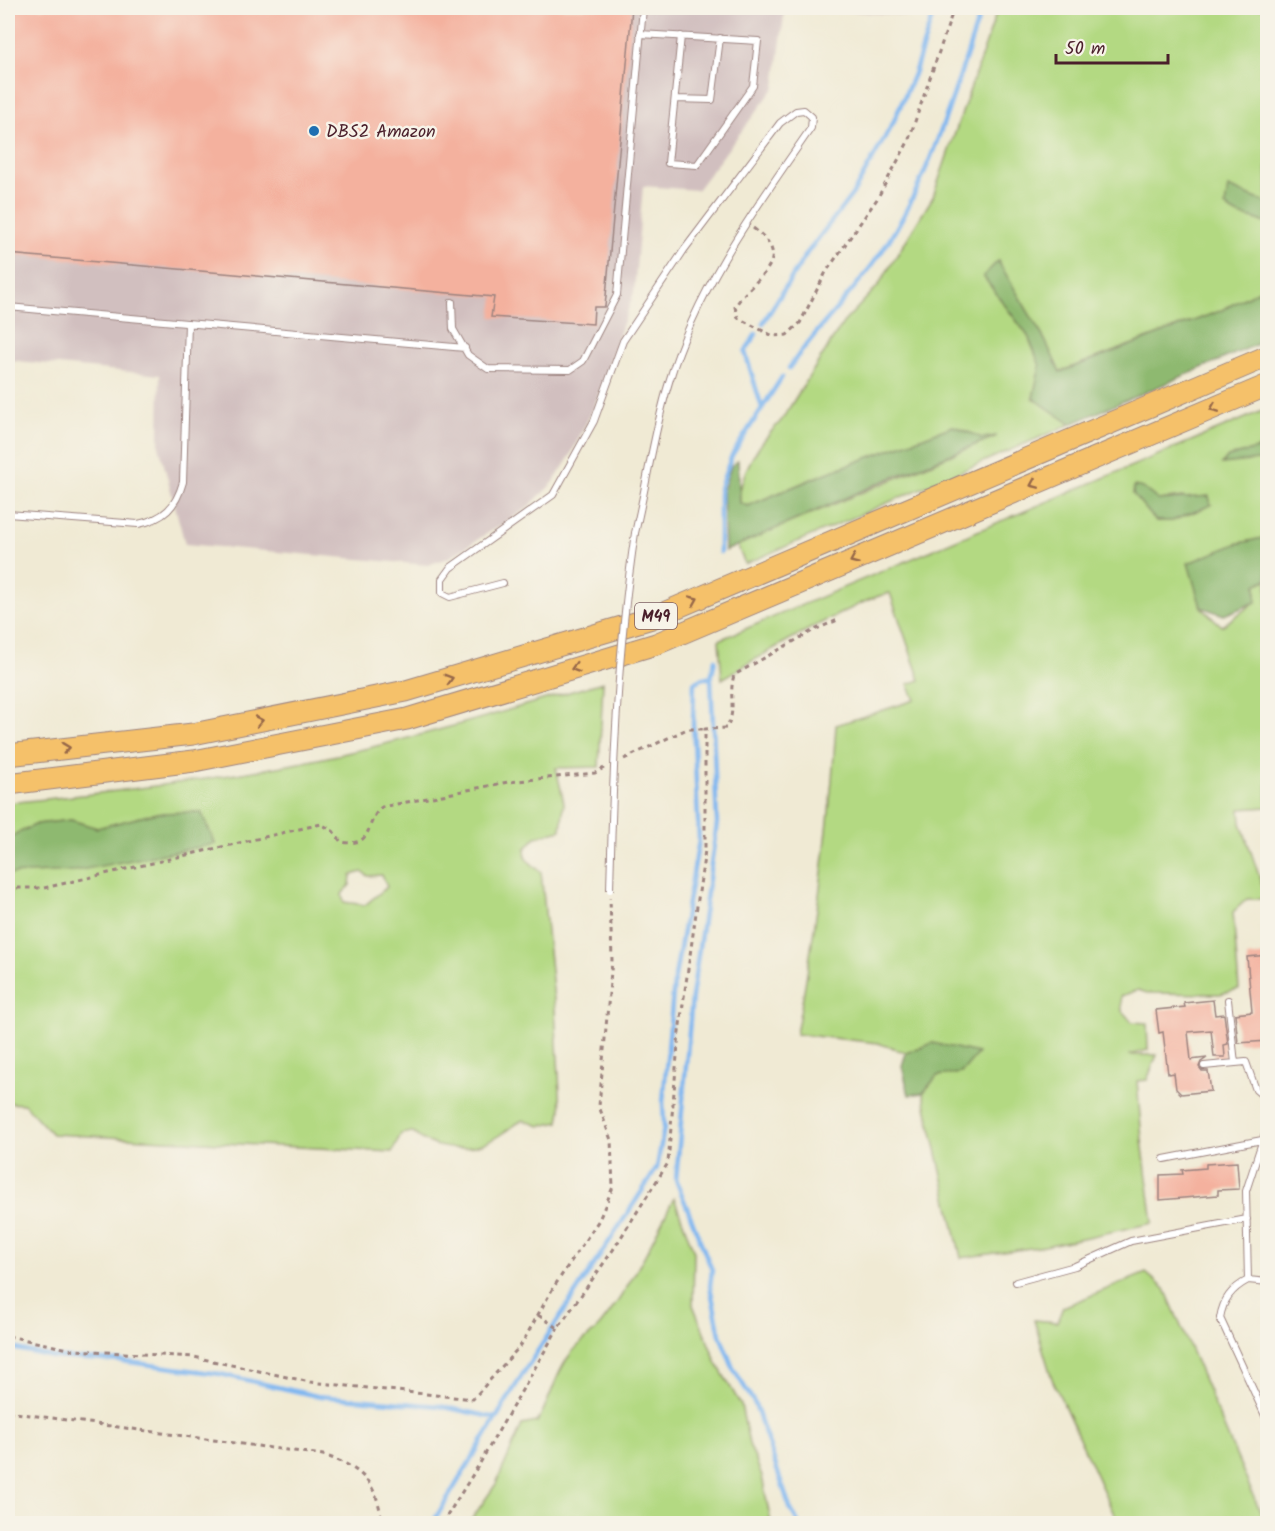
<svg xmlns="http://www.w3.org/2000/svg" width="1275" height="1531" font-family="Kalam,sans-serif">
<rect width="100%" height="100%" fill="#f7f3e8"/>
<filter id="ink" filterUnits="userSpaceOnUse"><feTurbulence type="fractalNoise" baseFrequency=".0167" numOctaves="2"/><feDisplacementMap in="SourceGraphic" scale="12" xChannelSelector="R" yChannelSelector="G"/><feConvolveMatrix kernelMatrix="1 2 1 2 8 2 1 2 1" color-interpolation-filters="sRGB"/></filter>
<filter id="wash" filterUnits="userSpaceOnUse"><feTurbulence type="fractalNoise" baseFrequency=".008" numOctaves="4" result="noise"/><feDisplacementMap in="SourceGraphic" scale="24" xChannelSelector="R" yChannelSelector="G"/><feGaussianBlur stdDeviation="1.35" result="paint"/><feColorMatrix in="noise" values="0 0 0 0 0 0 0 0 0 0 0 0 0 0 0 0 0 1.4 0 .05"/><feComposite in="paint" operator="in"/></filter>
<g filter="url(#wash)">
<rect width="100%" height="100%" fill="#f0ead4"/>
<path fill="#d1bfbf" d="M8,8H785L775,87L697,190L643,186L634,292L594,407L570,456L553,483L526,509L450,557L428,565L185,544L159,446L160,375L8,360Z
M811,8H911L908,16Z"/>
<path fill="#b3d982" stroke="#7e7c56" stroke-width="1.5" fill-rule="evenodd" d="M998,8H1267V203L1229,188L1225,206C1242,222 1250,214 1267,224V286L1220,311L1059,372L1045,340L998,262L984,277L1028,336L1041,366L1033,398L1071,424L745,564L737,545L994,437L982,438L953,426L824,474L747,506L740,503C737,474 761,441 781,421L843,323L878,286L933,197Z
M1267,409V446L1228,457L1223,463L1267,459V537L1236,544L1201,607L1222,626L1255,602L1256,584L1267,579V807L1240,809L1241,823L1267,899H1247L1233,912L1239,989L1220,994L1147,993L1138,990L1121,996L1122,1011L1132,1022L1147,1023L1148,1050L1129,1055H1157L1147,1080L1137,1081L1142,1140L1153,1223L1045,1246L961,1258L923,1093L937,1076L961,1073L933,1043L906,1053L878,1043L796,1034C815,936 830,824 836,725L915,700L908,684L920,680L890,593C875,596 861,603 848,610C804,630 763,654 722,679L719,640ZM1143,488L1158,500L1182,497L1211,505L1172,521H1156L1133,494Z
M603,682L599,767L556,768L564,803L561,830L536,837L525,849L526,859L541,872L555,1010L561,1110L559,1122L540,1126L523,1120C510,1127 496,1140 482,1144C457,1152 432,1149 412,1132L401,1134L392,1152L52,1134L24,1104L8,1103V874L215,843L201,812L157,813L97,828L71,820L37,824L8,838V803C109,793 209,781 309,761C409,741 506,711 603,682ZM362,872L368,876L382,875L387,887L365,905L344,902L342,894L350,885L351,875Z
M674,1198L694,1252L693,1305L717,1364L741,1405L749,1444L762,1476L771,1523H469L496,1484L522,1425L537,1422C551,1400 555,1373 572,1352C581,1341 594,1334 602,1323C632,1285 652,1241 674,1198Z
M1146,1273L1165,1289L1265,1523H1118L1052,1379L1034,1320L1057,1322L1063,1307Z"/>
<path fill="#8eb970" stroke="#6c6c4e" stroke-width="1.5" d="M1228,187L1267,203V224C1250,214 1241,221 1225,206Z
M998,261L1045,340L1060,372L1220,311L1267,286V340L1071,424L1033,398L1040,366L1028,336L983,276Z
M953,426L982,438L997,436L884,481L725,551L723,490L731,466L738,461L740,503L748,506L824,474Z
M1267,446V459L1222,464L1228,457Z
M1134,486L1143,488L1158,500L1209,496L1211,505L1172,521H1156L1133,494Z
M1267,537V579L1256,585V602L1224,615L1201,607L1188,563L1236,544Z
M201,812L215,844L75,871L8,874V838L37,824L71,820L97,828L157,813Z
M933,1043L978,1053L961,1073L937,1076L923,1093L909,1095L902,1066L906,1053Z"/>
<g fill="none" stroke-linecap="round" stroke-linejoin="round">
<path stroke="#80b7f0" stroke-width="4.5" d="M763,323L807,253L854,192L893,123L914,74L935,8
M756,334L745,352L762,408
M789,368C815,331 846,300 873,264C928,189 953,95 982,8
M720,552V488L732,455L782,377
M715,660L711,678L717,823L692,997L676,1180L712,1270L710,1286L720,1335L733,1368L755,1404L790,1508L799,1524
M8,1347L53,1357L121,1361L220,1374L317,1396L439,1406L496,1418
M432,1524L524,1372L657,1168L664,1127L663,1102L674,982L699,840L693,723L694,683L703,678H711"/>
</g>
<g id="blocks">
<path fill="#f4b19e" d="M8,8H632L605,307H594L593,324L491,317L494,297L8,254Z
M1268,955V1041L1238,1043L1235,1014L1252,1012L1247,957Z
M1213,1000L1215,1015L1224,1014L1228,1044L1224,1045L1225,1057H1214L1211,1030L1188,1032L1191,1060L1207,1058L1201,1062L1199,1067L1202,1071H1208L1211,1091L1181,1094L1176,1089L1174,1073L1168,1074L1163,1032L1159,1033L1156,1010L1185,1007L1184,1003Z
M1237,1162L1239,1189L1218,1190V1195L1160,1200V1175L1183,1174L1182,1170L1206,1168V1164Z"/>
</g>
</g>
<g filter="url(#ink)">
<use href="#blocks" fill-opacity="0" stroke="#9d8480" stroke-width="1.5"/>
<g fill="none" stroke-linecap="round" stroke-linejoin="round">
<defs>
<path id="lane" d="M640,34L758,41L753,86L697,165L668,163L681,36
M675,99L712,100L720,38
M452,302L453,329L468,355L488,369L570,370L583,361L617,295L643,8
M8,307L465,348
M8,514L138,524C164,519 176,507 183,482L188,323
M503,583L450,597L442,593V579L450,568L553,495L594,421L623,341L684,250L780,123L796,111L804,110L812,117L811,128C756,207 697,288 669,382C654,431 647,483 635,533
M1228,1000L1235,1063
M1204,1066L1246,1062L1256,1090L1268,1100
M1268,1124L1246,1191L1248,1280L1268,1282
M1164,1159L1262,1140L1268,1142
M1248,1280C1231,1289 1223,1300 1220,1318L1268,1422
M1016,1282L1075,1266L1131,1241L1247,1219"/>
<path id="highway" d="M8,755L193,734L406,691L652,618L1268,356
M8,784L194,761L407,719L656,644L1268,385"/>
</defs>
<use href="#lane" stroke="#9d8480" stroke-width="8"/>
<use href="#highway" stroke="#9d8480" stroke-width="23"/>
<path stroke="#9d8480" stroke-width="3" stroke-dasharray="4.5 4.5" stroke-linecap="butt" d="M753,228C799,261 751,278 735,307L738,318L773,336L787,335L800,323L826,272L877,199L908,142L954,8
M624,759L687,729H705
M8,888H44L321,824L333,831L341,842C376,847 363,823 382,807L508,782L595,773L604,768
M538,1315L558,1328L613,1250L668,1163L679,1032L705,850V729L727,728C737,707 728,697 734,675L814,630L840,619
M8,1336L73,1350L194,1357L310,1382L473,1399L521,1345L553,1288L599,1220L613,1187L611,1140L599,1106L612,960L610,898
M8,1412L323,1455C361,1467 378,1483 382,1524
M442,1524L480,1463L558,1328"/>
<use href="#lane" stroke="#fff" stroke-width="6"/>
<use href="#highway" stroke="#f5c16b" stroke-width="21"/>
<defs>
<path id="lane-bridge" d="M610,890C613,770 617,652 635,533"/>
</defs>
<use href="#lane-bridge" stroke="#9d8480" stroke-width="8" stroke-linecap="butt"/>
<use href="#lane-bridge" stroke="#fff" stroke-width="6"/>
</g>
<defs><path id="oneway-chevron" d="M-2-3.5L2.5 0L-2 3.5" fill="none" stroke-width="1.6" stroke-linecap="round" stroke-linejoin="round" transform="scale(1.5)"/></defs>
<g stroke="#976848">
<use href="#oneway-chevron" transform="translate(1214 408) rotate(157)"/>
<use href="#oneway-chevron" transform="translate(1034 484) rotate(157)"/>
<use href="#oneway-chevron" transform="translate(854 560) rotate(157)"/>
<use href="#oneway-chevron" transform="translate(694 600) rotate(-23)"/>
<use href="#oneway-chevron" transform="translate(575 668) rotate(163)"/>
<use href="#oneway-chevron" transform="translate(449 679) rotate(-17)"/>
<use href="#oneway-chevron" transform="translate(259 721) rotate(-11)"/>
<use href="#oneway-chevron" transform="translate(66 748) rotate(-7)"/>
</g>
</g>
<circle fill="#1f6fb2" stroke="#f7f3e8" stroke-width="2" cx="314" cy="131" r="6"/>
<g text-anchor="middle" stroke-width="5" stroke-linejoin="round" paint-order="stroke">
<rect fill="#f7f3e8" stroke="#7e5f64" stroke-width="1.5" x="635" y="603" width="42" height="26" rx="4.5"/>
<g font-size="16" font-weight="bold" fill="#4a1f2b">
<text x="656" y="622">M49</text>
</g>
<g font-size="18" fill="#4a1f2b" stroke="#f7f3e8" text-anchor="start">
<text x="326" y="137">DBS2 Amazon</text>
</g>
</g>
<rect width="1275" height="1531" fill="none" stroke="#f7f3e8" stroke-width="30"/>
<path d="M1056 54v9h112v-9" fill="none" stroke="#4a1f2b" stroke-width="3"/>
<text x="1065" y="54" font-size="18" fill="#4a1f2b" stroke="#f7f3e8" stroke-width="4.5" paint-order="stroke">50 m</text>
</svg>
